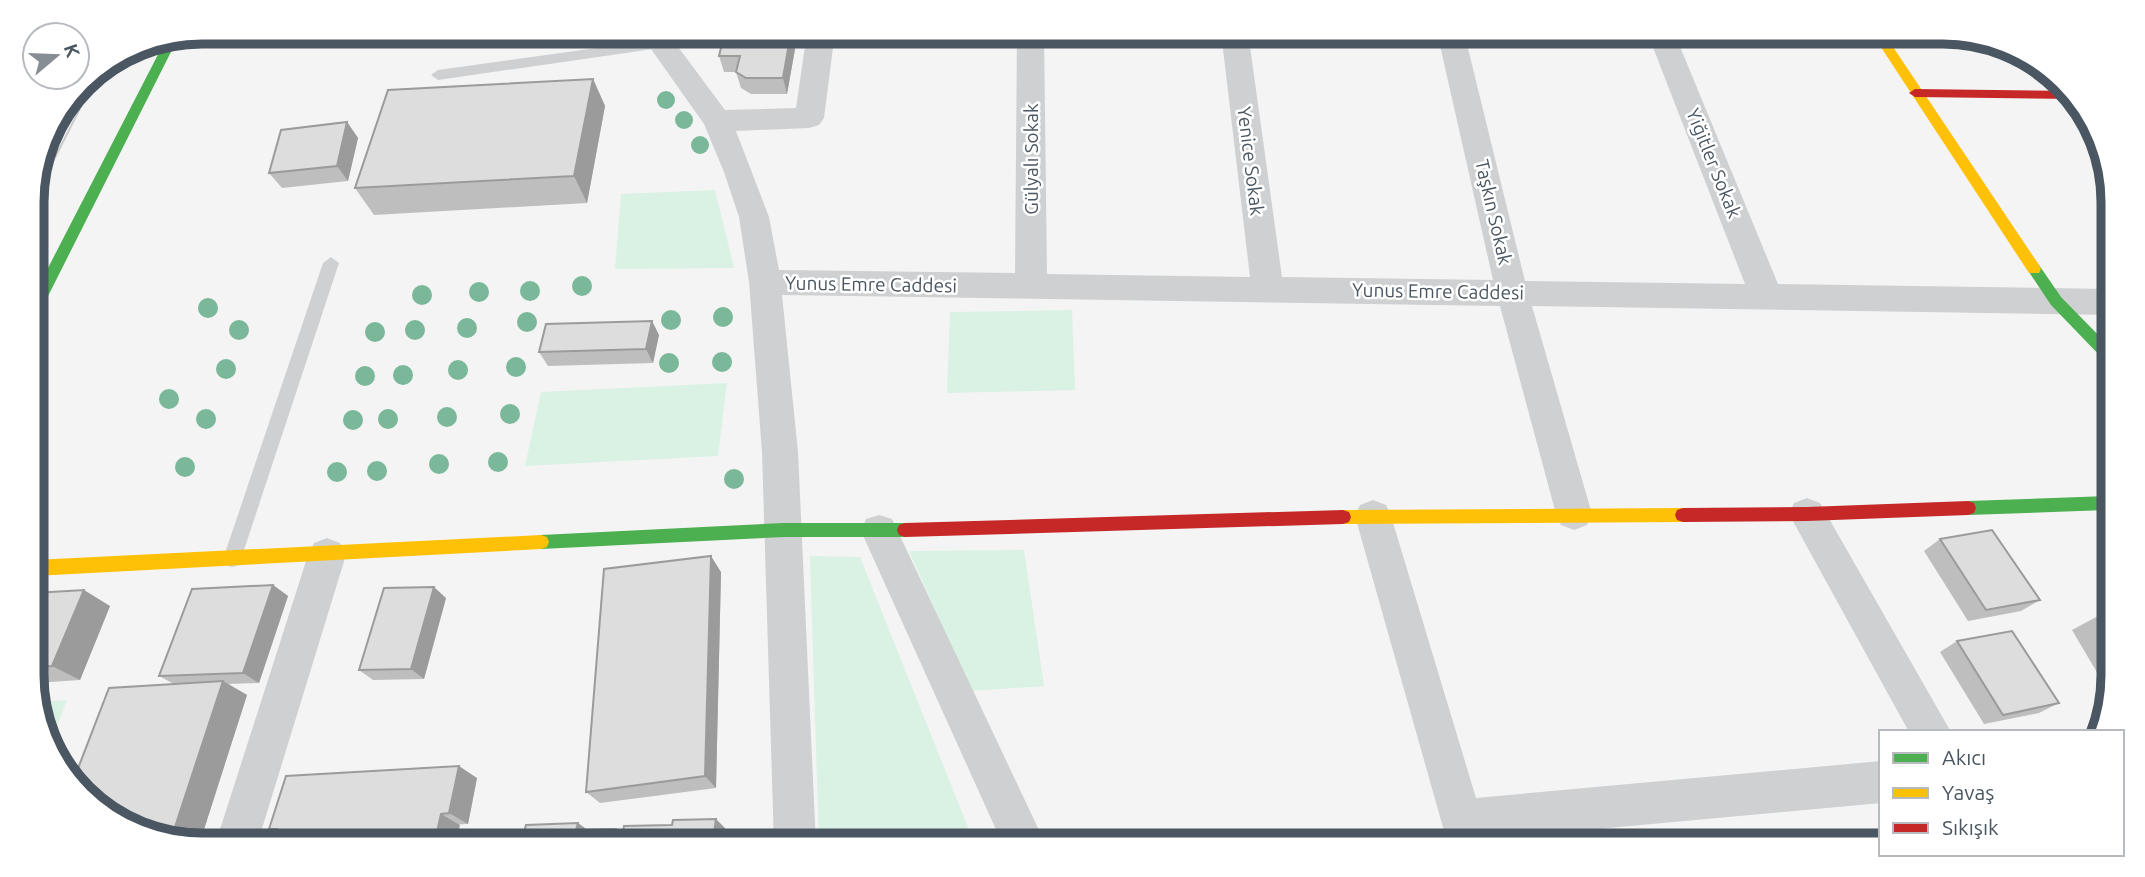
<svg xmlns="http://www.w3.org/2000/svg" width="2145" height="877" font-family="Ubuntu,sans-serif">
<rect width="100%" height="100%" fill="#f4f4f4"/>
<path fill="#d9f2e3" d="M715,190L734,268L615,269L621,194Z
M1072,310L1075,390L947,393L950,312Z
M727,383L718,456L525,466L541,392Z
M1024,550L1044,686L971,691L909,551Z
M810,556L860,557L975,845H819Z
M67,700L51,741L35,708V702Z"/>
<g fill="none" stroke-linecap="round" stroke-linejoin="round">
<path fill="#ced0d2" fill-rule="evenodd" d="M662,39L667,41V47L438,80L431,75L438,70Z
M331,257L339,263L241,559L239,565L232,567L225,565L223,559L323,263Z"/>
<path fill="#ced0d2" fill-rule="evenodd" d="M639,32H667L725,110L796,108L807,32H835L824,118L819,125L809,128L736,131L769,217L779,270L1015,273L1017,32H1044L1047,274L1250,277L1221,32H1248L1282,277L1493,280L1437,32H1464L1525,281L1745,284L1647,32H1674L1778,284L2110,289V315L1532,306L1592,514L1587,525L1574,530L1561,525L1556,514L1500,306L782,295L798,452L816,845H774L762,452L749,282L739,217L724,172L704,124Z
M1807,498L1820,503L1951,732H1909L1789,514L1794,503Z
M1373,500L1386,505L1391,516L1476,798L1881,761V803L1488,839L1490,845H1448L1355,516L1360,505Z
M879,515L892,519L1046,845H1003L861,531L866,519Z
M327,538L340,543L346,555L257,845H215L308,555L314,543Z"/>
<path fill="#4caf50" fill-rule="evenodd" d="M179,36L40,312L38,316L33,318L32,299L166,39Z
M2034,263L2039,265L2061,297L2110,347L2109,363L2105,361L2051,305L2027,269Z
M2108,496L2107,510L1968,515L1962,513L1960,508L1962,503L1968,501Z
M784,523H905L911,525L913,530L911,535L905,537H784L541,549L535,547L533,542L535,537L541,535Z"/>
<path fill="#ffc107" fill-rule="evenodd" d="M1871,32H1883L2039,265L2041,269L2039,273H2029Z
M1683,508L1689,510L1691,515L1689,520L1683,522L1343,524L1337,522L1335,517L1337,512L1343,510Z
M541,535L547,537L549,542L547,547L541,549L34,576V560Z"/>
<path fill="#c62828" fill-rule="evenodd" d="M1915,89L2072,91L2076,99L1915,97L1909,93Z
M1968,501L1974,503L1976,508L1974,513L1968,515L1807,521L1683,522L1677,520L1675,515L1677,510L1683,508L1807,507Z
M1343,510L1349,512L1351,517L1349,522L1343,524L905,537L899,535L897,530L899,525L905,523Z"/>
<path stroke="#c9cacc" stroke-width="2" d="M32,203L101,67"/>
</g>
<g fill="#7ab899">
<circle cx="666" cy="100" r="9"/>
<circle cx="684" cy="120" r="9"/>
<circle cx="700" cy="145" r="9"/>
<circle cx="582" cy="286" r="10"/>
<circle cx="530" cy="291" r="10"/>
<circle cx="479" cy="292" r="10"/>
<circle cx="422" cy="295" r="10"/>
<circle cx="208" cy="308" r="10"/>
<circle cx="723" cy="317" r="10"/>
<circle cx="671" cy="320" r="10"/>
<circle cx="527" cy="322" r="10"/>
<circle cx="467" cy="328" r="10"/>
<circle cx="239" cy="330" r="10"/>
<circle cx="415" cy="330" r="10"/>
<circle cx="375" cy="332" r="10"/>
<circle cx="722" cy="362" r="10"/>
<circle cx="669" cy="363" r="10"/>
<circle cx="516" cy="367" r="10"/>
<circle cx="226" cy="369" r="10"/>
<circle cx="458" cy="370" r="10"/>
<circle cx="403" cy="375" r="10"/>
<circle cx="365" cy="376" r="10"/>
<circle cx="169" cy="399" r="10"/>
<circle cx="510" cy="414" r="10"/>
<circle cx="447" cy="417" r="10"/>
<circle cx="206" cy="419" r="10"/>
<circle cx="388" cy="419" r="10"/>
<circle cx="353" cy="420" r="10"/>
<circle cx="498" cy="462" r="10"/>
<circle cx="439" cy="464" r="10"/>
<circle cx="185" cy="467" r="10"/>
<circle cx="377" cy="471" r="10"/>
<circle cx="337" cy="472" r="10"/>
<circle cx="734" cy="479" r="10"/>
</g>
<path fill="#bebebf" d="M717,32H798L787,94H751L741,88L736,72H724L719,56L721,51L716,35Z
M593,79L605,106L587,203L374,215L355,188Z
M347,122L358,138L348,181L282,188L269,173Z
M652,321L659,335L653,363L548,366L539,352Z
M1940,539L2040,600L2021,611L1968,621L1924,551Z
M721,572L716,788L600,803L586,792Z
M273,585L288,596L259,683L228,684L247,695L199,845L147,836L73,787L174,684L159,676Z
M34,593L110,606L80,680L35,683Z
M446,598L424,679L373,680L359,670Z
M2106,614L2105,686L2072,630L2100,615Z
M1957,641L2059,703L2039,713L1984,724L1940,652Z
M477,778L468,824L276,832L269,829Z"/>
<path fill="#9b9b9b" d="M791,32H798L787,94L783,78Z
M593,79L605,106L587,203L574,176Z
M347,122L358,138L348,181L337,166Z
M652,321L659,335L653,363L646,349Z
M711,556L721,572L716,788L705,776Z
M273,585L288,596L259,683L243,673Z
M434,587L446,598L424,679L411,669Z
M84,590L110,606L80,680L52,666Z
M223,681L247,695L199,845L179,842L181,836L173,833Z
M459,766L477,778L468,824L449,813Z
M441,814L460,825L455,845H434Z
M716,819L726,829L724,845H712Z
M578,823L593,834L576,830Z
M616,829L629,839L628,845H613Z"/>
<path fill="#ddddde" stroke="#9b9b9b" stroke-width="2" d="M717,32H791L783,78H746L736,72L740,56H719L724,35H716Z
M593,79L574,176L355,188L388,90Z
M347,122L337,166L269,173L281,130Z
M652,321L646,349L539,352L546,324Z
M1992,530L2040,600L1986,610L1940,539Z
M711,556L705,776L586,792L604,569Z
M273,585L243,673L159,676L192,589Z
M434,587L411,669L359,670L384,588Z
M84,590L52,666L34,667V593Z
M2106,614V625L2100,615Z
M2012,631L2059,703L2003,715L1957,641Z
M223,681L173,833L144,835L73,787L72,784L109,688Z
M459,766L449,813L441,814L434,845H272L277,829H269L286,776Z
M716,819L712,845H621L624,826L672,825L673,820Z
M578,823L576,830L616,829L613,845H521L526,825Z
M181,836L179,842L154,838Z"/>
<g text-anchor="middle" stroke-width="5" stroke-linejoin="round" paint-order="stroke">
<g font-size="19" fill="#4a5661" stroke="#fff">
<text transform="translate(1031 159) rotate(-90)" y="7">Gülyalı Sokak</text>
<text transform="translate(1251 161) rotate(83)" y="7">Yenice Sokak</text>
<text transform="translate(1714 163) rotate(68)" y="7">Yiğitler Sokak</text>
<text transform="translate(1494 212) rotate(77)" y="7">Taşkın Sokak</text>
<text transform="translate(871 284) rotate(1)" y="7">Yunus Emre Caddesi</text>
<text transform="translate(1438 291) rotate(1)" y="7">Yunus Emre Caddesi</text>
</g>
</g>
<path d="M0 0H2145V877H0ZM202 44H1943A158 158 0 0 1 2101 202V675A158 158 0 0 1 1943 833H202A158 158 0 0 1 44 675V202A158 158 0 0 1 202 44Z" fill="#fff" fill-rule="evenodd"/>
<path fill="none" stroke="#4a5661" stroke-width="9" d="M202 44H1943A158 158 0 0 1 2101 202V675A158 158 0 0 1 1943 833H202A158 158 0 0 1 44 675V202A158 158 0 0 1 202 44Z"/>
<rect x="1879" y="730" width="245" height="126" fill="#ffffff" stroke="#b7bbc0" stroke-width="2"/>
<rect x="1893" y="753" width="35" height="10" fill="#4caf50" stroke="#b7bbc0" stroke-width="2"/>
<text x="1942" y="765" font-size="21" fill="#4a5661">Akıcı</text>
<rect x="1893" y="788" width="35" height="10" fill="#ffc107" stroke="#b7bbc0" stroke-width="2"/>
<text x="1942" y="800" font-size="21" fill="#4a5661">Yavaş</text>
<rect x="1893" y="823" width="35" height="10" fill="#c62828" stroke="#b7bbc0" stroke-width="2"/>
<text x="1942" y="835" font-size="21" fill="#4a5661">Sıkışık</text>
<g transform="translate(56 56) rotate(71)"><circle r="33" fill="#ffffff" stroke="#b7bbc0" stroke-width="2"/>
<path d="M0-5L12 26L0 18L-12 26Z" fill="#868d94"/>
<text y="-10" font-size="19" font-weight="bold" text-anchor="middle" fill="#4a5661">K</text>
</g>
</svg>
